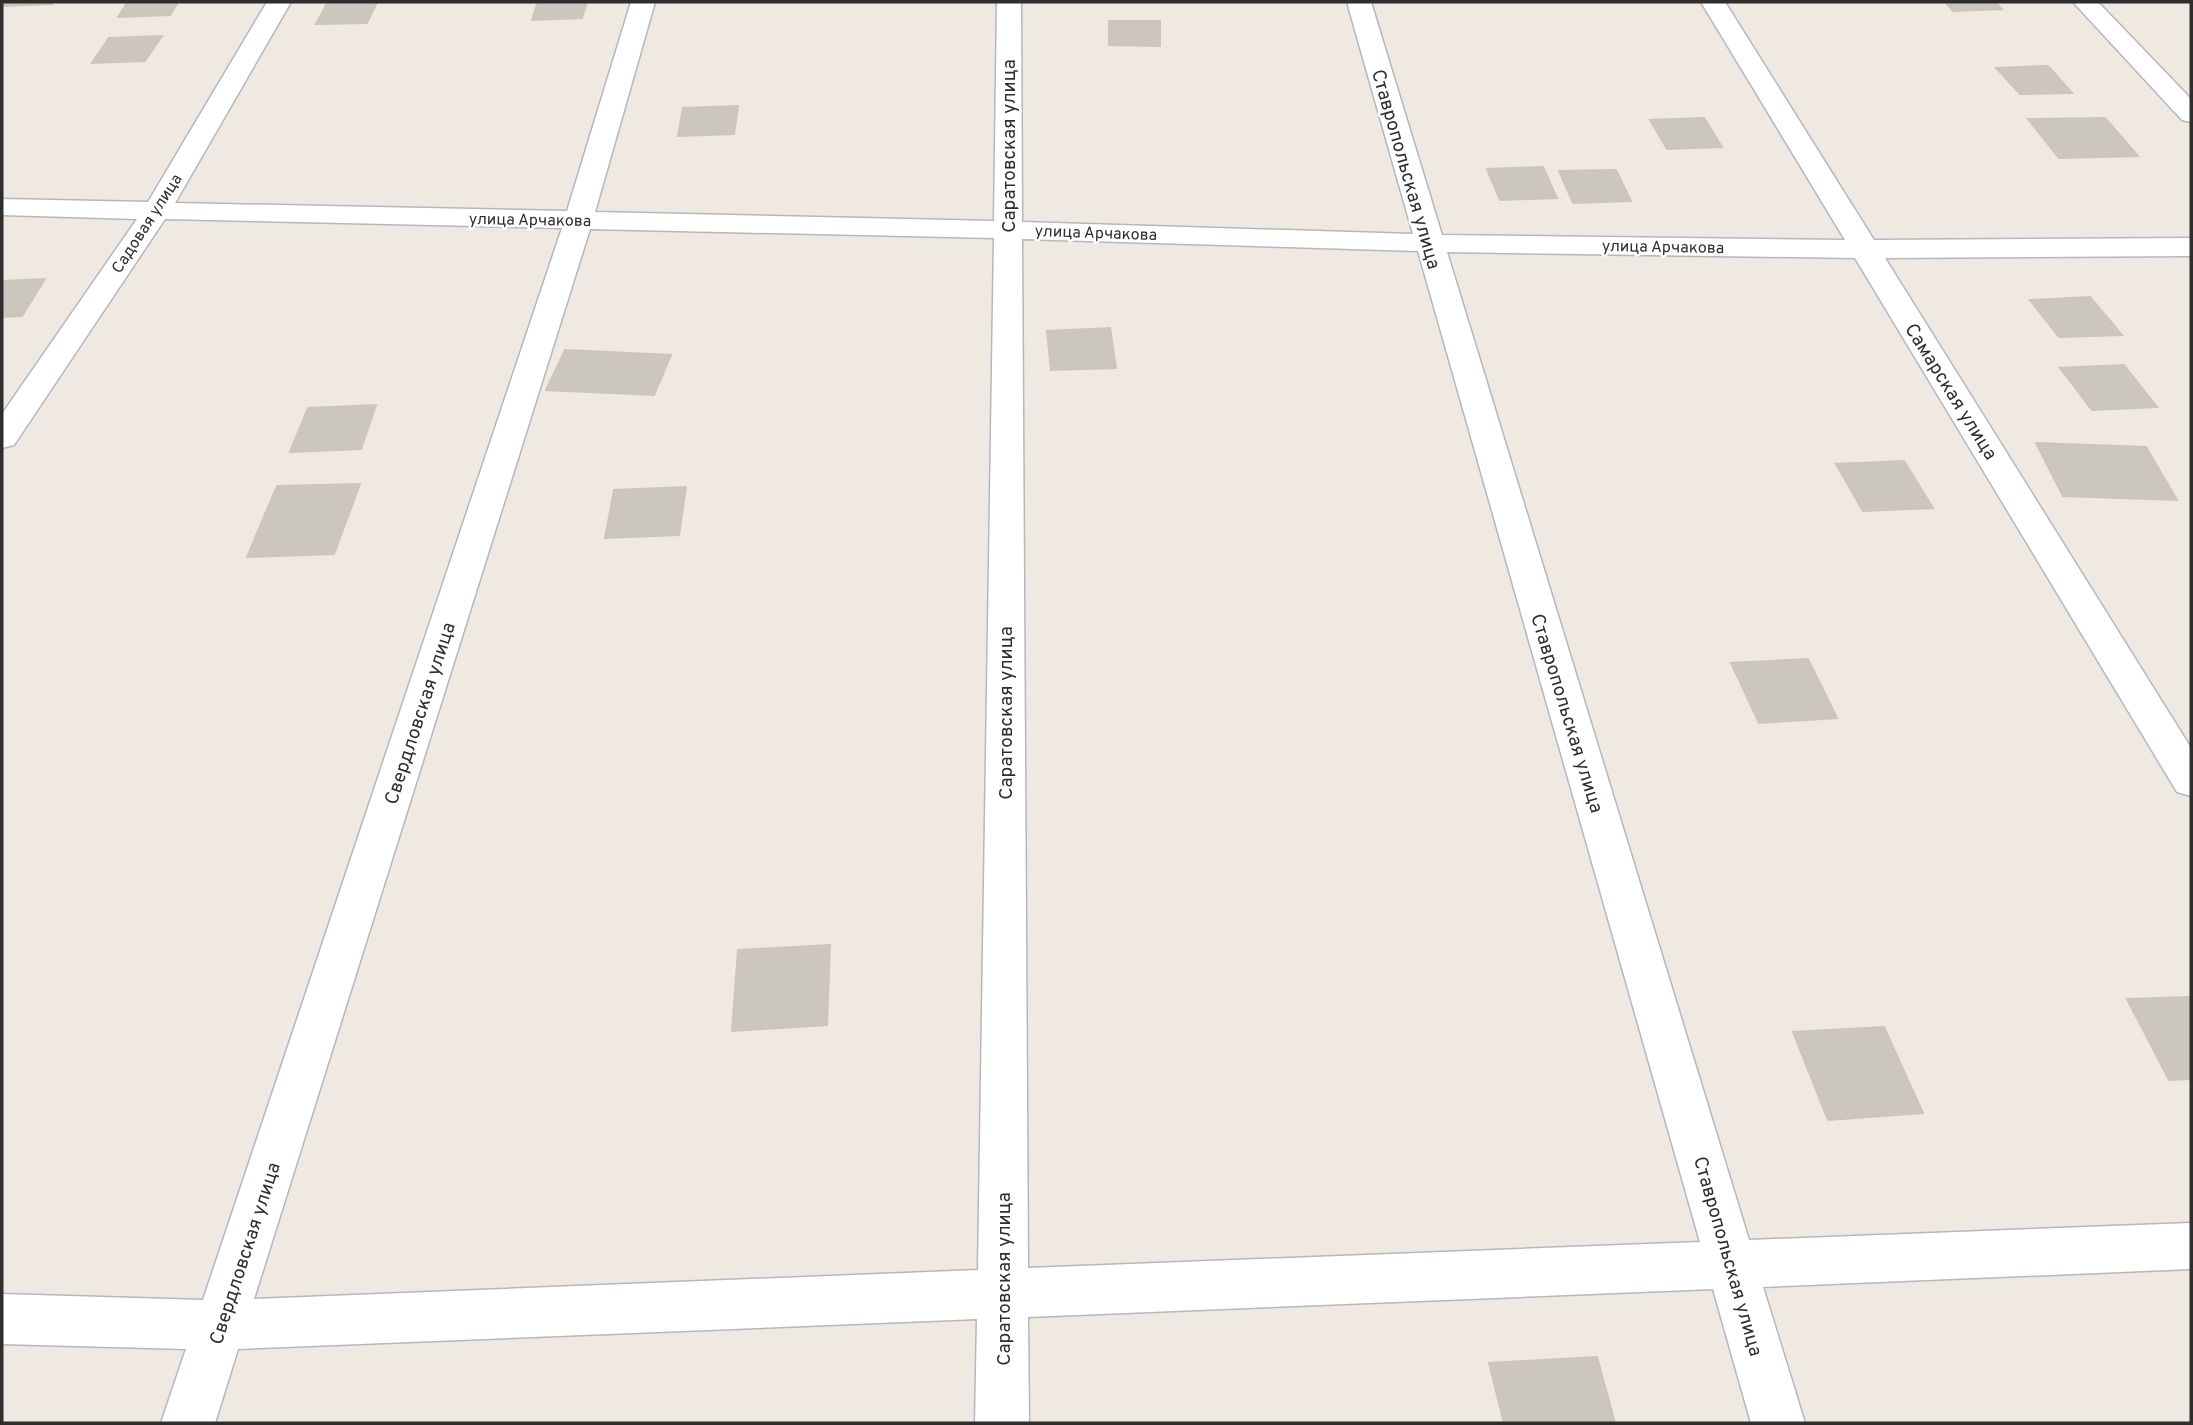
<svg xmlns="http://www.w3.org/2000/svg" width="2193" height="1425" font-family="Overpass,sans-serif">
<rect width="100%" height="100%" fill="#efe9e1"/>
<path fill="#cbc7bf" stroke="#cbc5ba" stroke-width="2" d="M4,2H54L52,4L2,6Z
M128,2H178L170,15L118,17Z
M328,2H377L367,23L316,24Z
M538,2H587L582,18L532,20Z
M1945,2H1995L2002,9L1953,11Z
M1109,21H1160V46L1109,45Z
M162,36L145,61L92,63L109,38Z
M2048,66L2072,93L2020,94L1996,68Z
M738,106L734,134L678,136L683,108Z
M1704,118L1722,147L1667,149L1650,120Z
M2105,118L2138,156L2059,158L2028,119Z
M1543,167L1557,198L1500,200L1487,169Z
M1616,170L1631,201L1573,203L1559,171Z
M45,279L22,316L2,317V281Z
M2090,297L2122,335L2059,337L2030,300Z
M1110,328L1116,368L1051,370L1047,331Z
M565,350L671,355L654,395L546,390Z
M2124,365L2157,407L2092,410L2060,368Z
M376,405L361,449L290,452L308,408Z
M2036,443L2146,447L2177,500L2063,496Z
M1904,461L1933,508L1863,511L1836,464Z
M360,484L334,554L247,557L277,486Z
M686,487L679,535L605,538L614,490Z
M1808,659L1837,718L1759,723L1731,663Z
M830,945L827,1025L732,1031L738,950Z
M2191,997V1079L2169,1080L2127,999Z
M1884,1027L1923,1113L1828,1120L1793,1032Z
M1597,1357L1615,1423H1504L1489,1363Z"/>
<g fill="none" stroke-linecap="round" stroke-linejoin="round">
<defs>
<path id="minor" d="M267,2H291L175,203L567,211L631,2H655L595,212L994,221L997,2H1021L1022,222L1413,234L1347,2H1371L1442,235L1845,240L1701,2H1725L1874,240L2191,238V256L1885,258L2191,748V796L2177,792L1855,258L1447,252L1749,1240L2191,1223V1269L1763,1287L1805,1423H1751L1713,1289L1028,1317L1029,1423H975L977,1319L238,1349L215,1423H161L186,1349L2,1344V1294L203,1300L562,228L165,219L14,445L2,448V414L137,219L2,215V199L148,202ZM590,229L994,238L978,1270L254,1299ZM1022,239L1418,251L1700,1242L1028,1268Z
M2073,2H2098L2191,99V122L2182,120Z"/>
</defs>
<use href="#minor" stroke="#b4b7c1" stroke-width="3"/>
<use href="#minor" fill="#fff" fill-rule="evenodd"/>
</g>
<g text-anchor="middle" stroke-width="5" stroke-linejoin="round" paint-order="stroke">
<g font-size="16" fill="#2e2e2e" stroke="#fff">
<text transform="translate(530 219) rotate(1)" y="6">улица Арчакова</text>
<text transform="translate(146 223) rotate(-57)" y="6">Садовая улица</text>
<text transform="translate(1096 232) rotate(2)" y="6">улица Арчакова</text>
<text transform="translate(1663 246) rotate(1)" y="6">улица Арчакова</text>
</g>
<g font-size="19" fill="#2e2e2e" stroke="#fff">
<text transform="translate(1008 146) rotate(-90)" y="7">Саратовская улица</text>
<text transform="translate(1407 169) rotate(74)" y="7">Ставропольская улица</text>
<text transform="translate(1952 391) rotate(58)" y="7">Самарская улица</text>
<text transform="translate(419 713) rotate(-72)" y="7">Свердловская улица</text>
<text transform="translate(1005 713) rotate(-90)" y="7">Саратовская улица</text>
<text transform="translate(1568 713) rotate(73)" y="7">Ставропольская улица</text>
<text transform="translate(244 1253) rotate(-72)" y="7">Свердловская улица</text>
<text transform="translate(1729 1256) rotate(74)" y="7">Ставропольская улица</text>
<text transform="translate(1003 1279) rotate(-90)" y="7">Саратовская улица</text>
</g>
</g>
<rect width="2193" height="1425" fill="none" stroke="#2e2e2e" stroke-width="7"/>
</svg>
